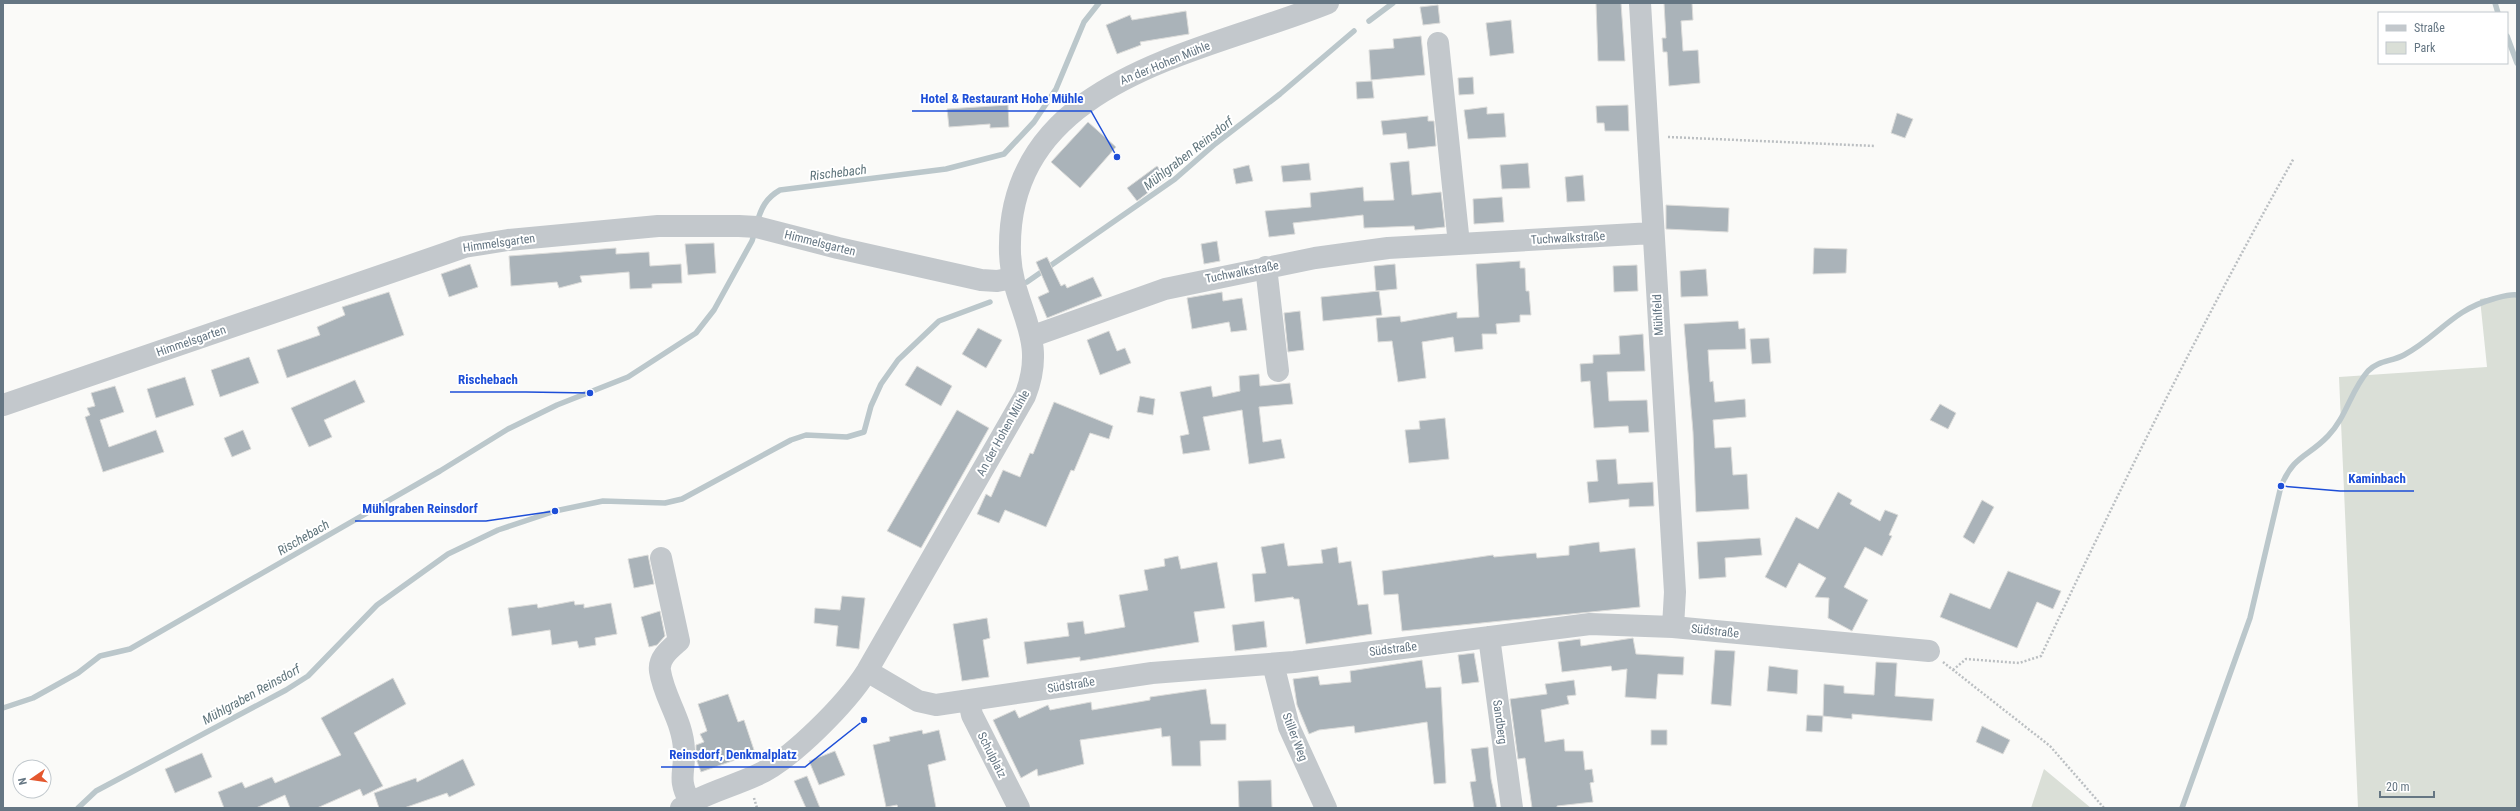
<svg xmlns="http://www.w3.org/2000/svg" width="2520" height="811" font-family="'Roboto Condensed',sans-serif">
<rect width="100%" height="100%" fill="#fafaf8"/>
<path fill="#dadfd7" d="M2517,294V808H2358L2339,377L2487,367L2480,299Z
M2044,769L2091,808H2031Z"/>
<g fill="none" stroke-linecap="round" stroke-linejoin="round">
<path stroke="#bbc7cb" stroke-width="5.5" d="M2495,3L2498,13
M1369,21L1393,3
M2507,36L2517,63
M757,223C761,208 766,198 780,190L946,169L1004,154L1034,122L1056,89L1084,22L1099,3
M1027,282L1175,179L1215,144L1280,94L1354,31
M3,708L33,698L78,673L100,656L130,649L440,471L508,429L557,405L628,377L696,333L714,310L752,241L755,231
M78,808L96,791L286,690L308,676L377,605L448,554L498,530L555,511L603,501L665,503L682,499L791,440L806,435L847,437L864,432L871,406L881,384L898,360L939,321L990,302
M2182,808L2250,618L2281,486C2294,455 2308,457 2328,436C2346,418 2351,390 2368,371C2379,360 2391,362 2404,355C2438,337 2452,310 2493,299C2501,297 2509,294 2517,295"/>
</g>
<path fill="#aab3b9" stroke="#dcdcda" d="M1596,3H1621L1625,61H1598Z
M1664,3H1692L1693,20L1681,21L1683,51L1698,50L1700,83L1669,86L1667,52H1663L1662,38H1666Z
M1438,5L1440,23L1423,25L1420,7Z
M1186,11L1189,34L1140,42L1141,45L1117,54L1106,25L1130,15L1132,20Z
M1511,20L1514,53L1490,56L1486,23Z
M1421,36L1425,75L1371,80L1369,50L1394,48L1393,39Z
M1473,77L1474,94L1459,95L1458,78Z
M1372,81L1374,98L1357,99L1356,82Z
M1008,105L1009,127L990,128V124L949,127L947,109Z
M1628,105L1629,131H1605L1604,123H1597L1596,106Z
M1487,107V114L1504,113L1506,137L1468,139L1464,110Z
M1897,113L1913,119L1905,138L1891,133Z
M1428,116V121H1434L1436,146L1408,149L1406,133L1383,135L1381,121Z
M1088,122L1116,147L1080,188L1051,162Z
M1409,161L1412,195L1441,192L1445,227L1415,230L1414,226L1364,228L1363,215L1293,223L1295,234L1269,237L1265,211L1311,207L1310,193L1363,187L1364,201L1394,200L1390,163Z
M1309,163L1311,180L1283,182L1281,166Z
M1528,163L1530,188L1502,189L1500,165Z
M1249,165L1253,181L1236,184L1233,169Z
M1157,166L1167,178L1137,201L1127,188Z
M1583,175L1585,201L1567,202L1565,177Z
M1502,197L1504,222L1474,224L1473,199Z
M1666,205L1729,208L1728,232L1666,229Z
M1217,241L1220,261L1204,264L1201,244Z
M714,243L716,273L688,275L685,244Z
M616,248V254L649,252L650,266L681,264L682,283L652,284V288L630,289L629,272L580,276L582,282L559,288L557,282L511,286L509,256Z
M1814,248L1847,249L1846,273L1813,274Z
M1047,257L1061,286L1065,284L1067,288L1093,277L1102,296L1047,318L1038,297L1049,292L1036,262Z
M1520,261V268H1525L1526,291H1529L1531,315H1520V322L1496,324L1497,334H1482L1483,349L1455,352L1453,337L1422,342L1426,378L1398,382L1392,341L1378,342L1376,318L1400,316L1401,322L1457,312V318L1479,317L1476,264Z
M470,264L478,287L449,297L441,274Z
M1395,264L1397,289L1376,291L1374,266Z
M1637,265L1638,291L1614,292L1613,266Z
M1706,269L1708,296L1681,297L1680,271Z
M1379,291L1382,315L1323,321L1321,297Z
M389,292L404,335L287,378L277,350L320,335L317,327L345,315L342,307Z
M1222,292L1223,301L1242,298L1247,330L1231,332L1229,322L1192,329L1187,298Z
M1300,311L1304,350L1288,352L1284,313Z
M1738,321L1739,329L1745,328L1746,349L1708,350L1710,382L1713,381L1715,402L1745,399L1746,417L1713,420L1715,448L1731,447L1733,475L1747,474L1749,509L1696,512L1693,432L1684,324Z
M978,328L1002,340L986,368L962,354Z
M1109,331L1117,351L1125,348L1131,363L1100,375L1087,340Z
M1643,334L1645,371L1607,372L1609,401L1647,400L1649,432L1629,433L1628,426L1594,428L1590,381L1581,382L1580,364L1593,363V355L1620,354L1619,336Z
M1769,338L1771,363L1752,364L1750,339Z
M249,357L259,383L220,397L211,370Z
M917,366L952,386L941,406L905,385Z
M1259,374L1260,386L1290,383L1293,404L1259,407L1263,442L1281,439L1285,458L1249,464L1242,410L1203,417L1210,450L1183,454L1180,436L1189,434L1180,392L1211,386L1213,397L1240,391L1239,376Z
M185,377L194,405L156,418L147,389Z
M355,380L365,402L324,420L332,437L309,447L291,408Z
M115,386L124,412L100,420L109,447L156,430L164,452L103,472L85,417L90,415L87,408L95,406L91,393Z
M1140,396L1155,399L1153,415L1137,412Z
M1054,402L1113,426L1109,439L1090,433L1074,471L1071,470L1046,527L1005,510L999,523L977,514L986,494L991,497L1003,470L1020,477L1030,453L1033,454Z
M1940,404L1956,413L1948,429L1930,420Z
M957,410L989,428L921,548L887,531Z
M1445,418L1449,459L1409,463L1405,430L1420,429L1419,421Z
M243,430L251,449L232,457L224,438Z
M1616,459L1618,484L1653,482L1654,506L1629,507V499L1589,503L1587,482L1598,481L1596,460Z
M1838,492L1852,500L1850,504L1880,521L1885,510L1898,515L1889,535L1892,536L1882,556L1865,547L1844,587L1868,600L1852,631L1828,618L1829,598L1815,597L1826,578L1799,563L1786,588L1765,577L1796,517L1818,529Z
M1982,500L1994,507L1974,544L1963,537Z
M1760,538L1762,555L1725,558L1726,577L1699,579L1697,542Z
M1599,542L1600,552L1635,548L1640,607L1402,631L1398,594L1384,595L1382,571L1493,555L1494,557L1536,553L1537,558L1569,555V546Z
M1284,543L1288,566L1323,563L1321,550L1337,547L1339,563L1351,561L1358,605L1368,604L1372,634L1306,644L1299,599H1294L1293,597L1255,602L1252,574L1266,573L1261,547Z
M648,555L654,584L634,588L628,559Z
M1178,556L1181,569L1217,562L1225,608L1194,612L1199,642L1080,661V657L1027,664L1024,642L1069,636L1067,623L1083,621L1085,634L1125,627L1119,595L1148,590L1144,570L1165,566L1164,559Z
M2008,571L2061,591L2053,609L2037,602L2017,648L1940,617L1950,593L1990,609Z
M842,596L865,598L859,649L836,646L838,626L814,623L815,608L840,610Z
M574,601L575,605L584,604V608L611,603L617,634L595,638L596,645L579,648L577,641L552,645L550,630L512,636L508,608L537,604L538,608Z
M660,611L665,636L657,645L649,647L641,617Z
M987,618L990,638L983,640L989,677L962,681L953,624Z
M1264,621L1267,647L1235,651L1232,625Z
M1633,638L1636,654L1684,657L1683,675L1658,674L1656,699L1625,697L1627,669L1612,671L1611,666L1562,672L1558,642L1580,639L1581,646Z
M1715,650L1735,651L1731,706L1711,704Z
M1474,653L1479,682L1462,684L1458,655Z
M1422,660L1426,688L1441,687L1446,783L1434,784L1427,722L1355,733L1354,726L1319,730L1309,734L1297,705L1293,679L1318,676L1320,685L1351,682L1350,671Z
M1876,662L1897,663L1895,696L1934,699L1932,721L1852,714V719L1823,716L1824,684L1844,686V693L1874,695Z
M1769,666L1798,670L1797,694L1767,691Z
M393,678L406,704L354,733L383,786L363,796L360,789L317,808H290L285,795L256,808H224L218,792L242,782L245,788L272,777L275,783L341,755L321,718Z
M1574,680L1576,695L1567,696L1569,704L1541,710L1545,742L1564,739L1565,751H1583L1585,770L1592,769L1594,782L1590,783L1593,802L1557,806V808H1532L1525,758L1518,759L1510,699L1547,694L1545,684Z
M1206,689L1211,724H1226V740L1200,741L1201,766H1172L1170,736L1162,737L1161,728L1080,740L1084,764L1038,776L1037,769L1021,778L993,720L1015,710L1019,718L1048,705L1050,710L1091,702L1092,710L1150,700V697Z
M728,694L738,722L744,720L755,753L701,772L696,759V745L704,742L700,734L707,731L698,704Z
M1807,715L1823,716L1822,732L1806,731Z
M1982,726L2010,740L2003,754L1976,742Z
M922,730L923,734L939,730L946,760L928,765L936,808H898L897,805L886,807L873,745L890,741L889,737Z
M1651,730H1667V745H1651Z
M1488,747L1491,779L1497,808H1474L1470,782L1476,781L1471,749Z
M835,751L845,775L819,785L809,761Z
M202,753L212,777L175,793L165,769Z
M463,759L475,785L449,797L447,793L404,808H379L374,793L416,778L417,782Z
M807,776L820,808H806L794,781Z
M1271,780L1272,808H1239L1238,781Z"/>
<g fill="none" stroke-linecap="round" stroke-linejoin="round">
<path stroke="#bbbfc2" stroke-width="2.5" stroke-dasharray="2 2" stroke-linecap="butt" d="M1668,137L1875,146
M1943,662L2050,746L2104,808
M1953,670L1966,659L2019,663L2041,656C2120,488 2203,320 2294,158
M754,798L757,808"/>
<path stroke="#c3c8cc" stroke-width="22" d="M1640,3L1675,592L1673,627
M1438,43L1459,244
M1266,267L1278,371
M1033,336L1165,289L1315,258L1388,248L1653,233
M3,405L444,254L464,247L508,240L658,226H739L757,227L838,248L981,280L997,281L1013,278
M661,558L679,641C670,649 658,658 660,671C664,698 683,721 684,750C685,774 677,778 690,802
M1489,637L1512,808
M1273,664L1289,727L1326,808
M867,671L918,701L936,705L1152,673L1294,662L1590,624L1673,627L1929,651
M969,701L972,715L1019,808
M681,808C705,793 731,787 757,775C791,760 847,703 867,671L1025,396C1049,336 1012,309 1010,253C1005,78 1205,53 1328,3"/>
</g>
<g text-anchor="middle" stroke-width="4" stroke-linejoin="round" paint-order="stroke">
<g font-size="12" fill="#657683" stroke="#fff">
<text transform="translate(1165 63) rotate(-22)" y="4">An der Hohen Mühle</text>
<text transform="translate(1568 238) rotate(-3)" y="4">Tuchwalkstraße</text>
<text transform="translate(499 243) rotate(-8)" y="4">Himmelsgarten</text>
<text transform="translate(820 243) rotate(14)" y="4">Himmelsgarten</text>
<text transform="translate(1242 272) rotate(-11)" y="4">Tuchwalkstraße</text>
<text transform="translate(1658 315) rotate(-93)" y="4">Mühlfeld</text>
<text transform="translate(191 341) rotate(-19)" y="4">Himmelsgarten</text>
<text transform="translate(1003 433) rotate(-61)" y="4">An der Hohen Mühle</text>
<text transform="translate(1715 631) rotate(6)" y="4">Südstraße</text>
<text transform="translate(1393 649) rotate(-7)" y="4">Südstraße</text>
<text transform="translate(1071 685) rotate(-9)" y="4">Südstraße</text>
<text transform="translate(1500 722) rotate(82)" y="4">Sandberg</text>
<text transform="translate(1295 737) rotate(69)" y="4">Stiller Weg</text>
<text transform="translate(992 755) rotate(63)" y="4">Schulplatz</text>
</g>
<g font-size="13" font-style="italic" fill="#60757c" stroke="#fff">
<text transform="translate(1188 153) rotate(-38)" y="5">Mühlgraben Reinsdorf</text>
<text transform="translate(838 172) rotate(-7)" y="5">Rischebach</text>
<text transform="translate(303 537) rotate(-30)" y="5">Rischebach</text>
<text transform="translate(251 694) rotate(-29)" y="5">Mühlgraben Reinsdorf</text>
</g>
</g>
<path fill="none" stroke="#1d4ed8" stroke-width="1.5" d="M1117 157L1091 111H912M590 393L526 392H450M2281 486L2340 491H2414M555 511L486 521H355M864 720L805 767H661"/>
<g fill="#1d4ed8" stroke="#fff" stroke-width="1.5">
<circle cx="1117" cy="157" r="4"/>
<circle cx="590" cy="393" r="4"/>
<circle cx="2281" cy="486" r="4"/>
<circle cx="555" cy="511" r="4"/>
<circle cx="864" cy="720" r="4"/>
</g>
<g font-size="13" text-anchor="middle" font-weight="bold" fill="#1d4ed8" stroke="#fff" stroke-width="4" stroke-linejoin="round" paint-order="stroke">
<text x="1002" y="103">Hotel &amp; Restaurant Hohe Mühle</text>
<text x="488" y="384">Rischebach</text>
<text x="2377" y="483">Kaminbach</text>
<text x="420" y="513">Mühlgraben Reinsdorf</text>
<text x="733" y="759">Reinsdorf, Denkmalplatz</text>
</g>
<rect width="2520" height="811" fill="none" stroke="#657683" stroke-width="8"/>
<rect x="2378" y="12" width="130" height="52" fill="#ffffff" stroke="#c1c8cd"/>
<rect x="2386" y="25" width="20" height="6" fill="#c3c8cc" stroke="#c1c8cd"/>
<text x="2414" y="32" font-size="12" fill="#657683">Straße</text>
<rect x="2386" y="42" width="20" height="12" fill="#dadfd7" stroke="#c1c8cd"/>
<text x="2414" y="52" font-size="12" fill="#657683">Park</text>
<g transform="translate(32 779) rotate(257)"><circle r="19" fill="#ffffff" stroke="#c1c8cd"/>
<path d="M0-3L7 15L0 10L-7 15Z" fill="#e4572e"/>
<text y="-6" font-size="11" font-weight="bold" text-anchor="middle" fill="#657683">N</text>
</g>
<path d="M2380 791v6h54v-6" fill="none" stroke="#657683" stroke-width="2"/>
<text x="2386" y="791" font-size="12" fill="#657683" stroke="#ffffff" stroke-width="3" paint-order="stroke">20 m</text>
</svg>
